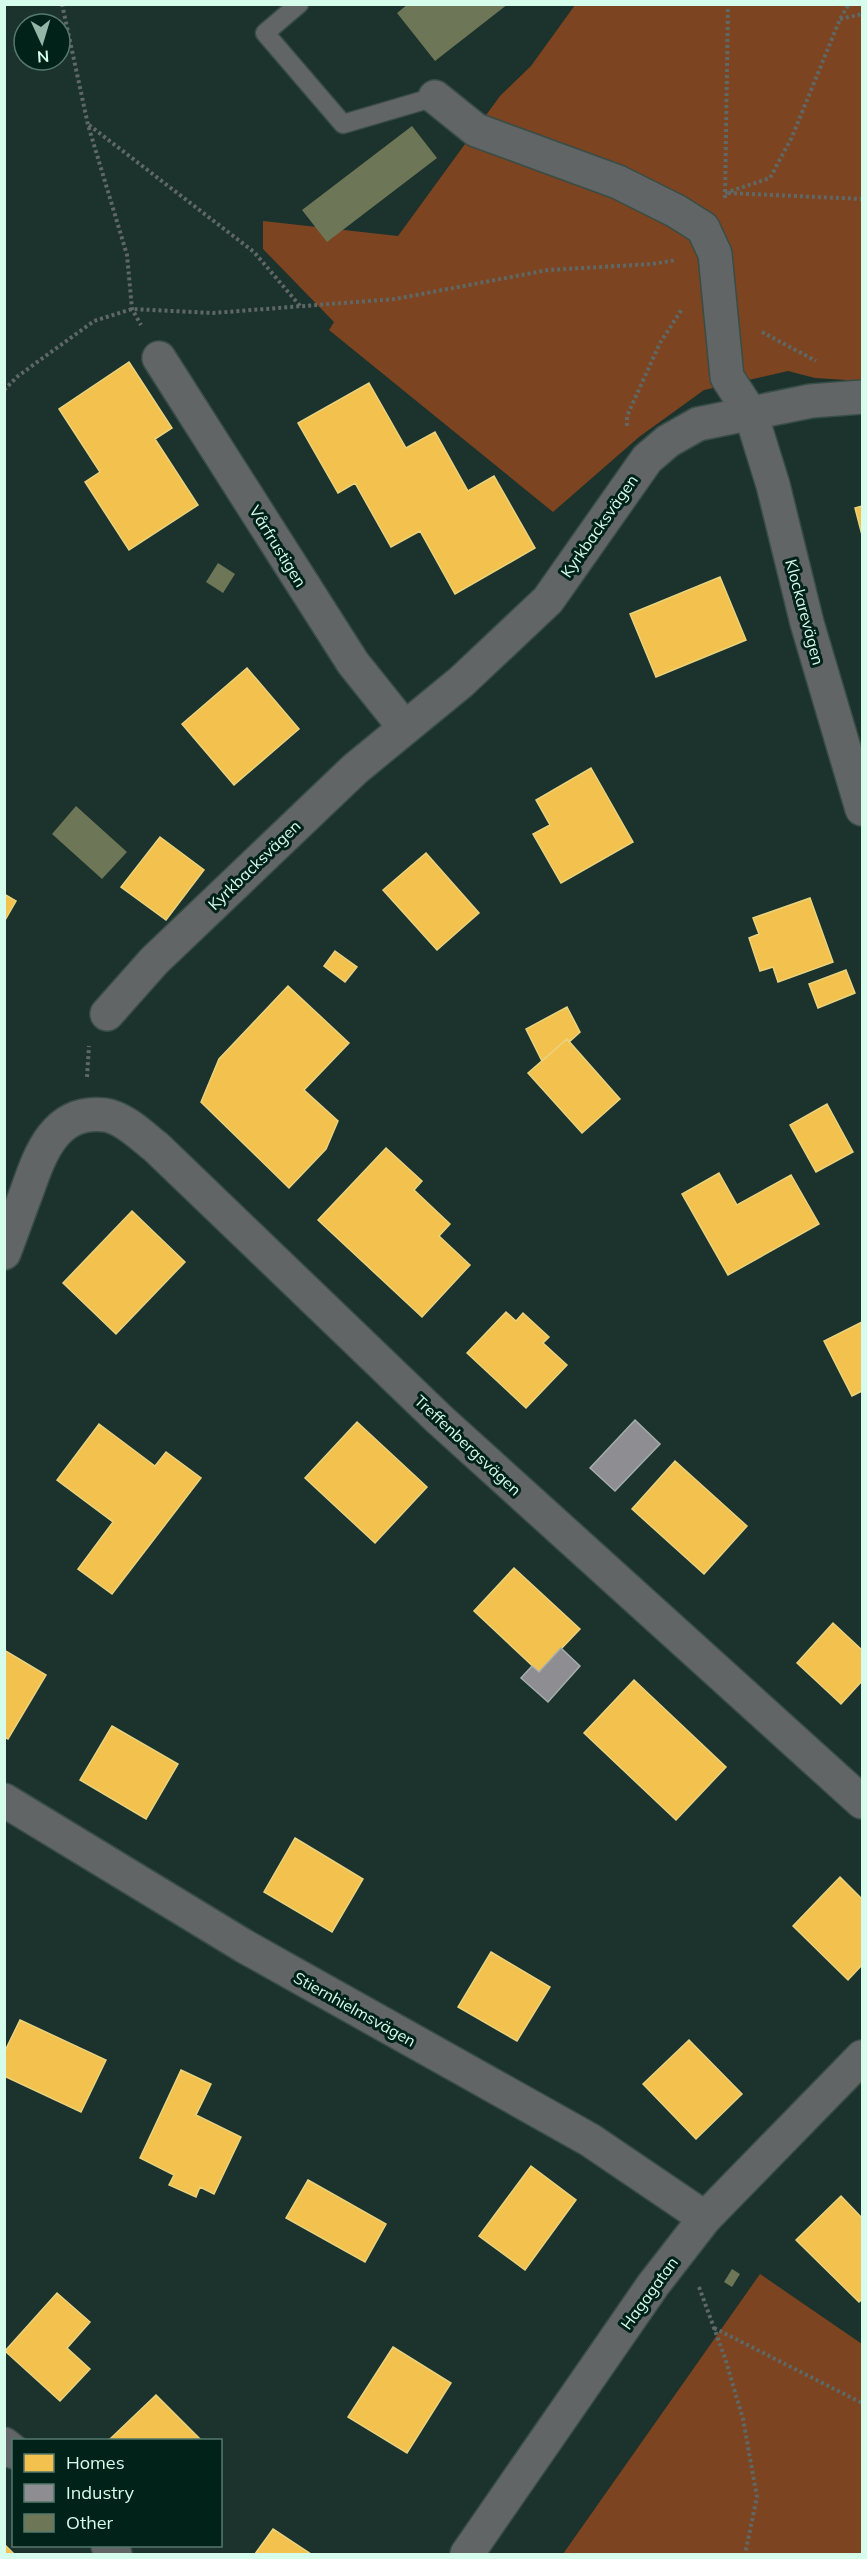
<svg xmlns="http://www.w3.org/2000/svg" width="867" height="2559" font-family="Mulish,sans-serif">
<rect width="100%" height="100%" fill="#1c322c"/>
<path fill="#7c4420" d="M575,5H862V381L815,378L788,371L704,390L639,437L553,512L329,330L334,322L263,249V221L398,236L500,96L531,66Z
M760,2274L862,2344V2554H563Z"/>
<path fill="#f2c14e" stroke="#ead37d" stroke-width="1.5" d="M129,362L172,428L155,439L198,505L129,550L85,482L100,472L59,409Z
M369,383L406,448L435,432L468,491L494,476L535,548L455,594L420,531L391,547L355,483L338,493L298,423Z
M862,506V535L855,508Z
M720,577L746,640L656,677L630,614Z
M247,668L299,729L234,785L182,724Z
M591,768L633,842L561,883L533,834L550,825L536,800Z
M160,837L204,870L166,920L121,887Z
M426,853L479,913L437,950L383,890Z
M4,894L16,901L4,922Z
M810,898L833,962L778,982L773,967L760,971L749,938L759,934L753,918Z
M335,951L357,967L345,982L324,966Z
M846,970L855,993L818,1008L809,984Z
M288,986L349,1043L304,1090L338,1121L326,1149L289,1188L201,1102L219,1059Z
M567,1007L580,1032L569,1042L567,1039L542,1061L526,1029Z
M567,1039L620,1099L582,1133L528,1073Z
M827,1104L853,1152L816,1172L790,1125Z
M386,1148L422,1181L414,1190L450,1224L439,1236L470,1265L422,1317L318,1220Z
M719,1173L737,1205L791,1175L819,1224L728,1275L682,1194Z
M132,1211L185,1262L116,1334L63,1283Z
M506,1312L516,1321L523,1313L549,1337L543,1343L567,1365L526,1408L467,1353Z
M862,1322V1391L852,1396L824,1341Z
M357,1422L427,1487L375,1543L305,1478Z
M99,1424L155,1466L166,1452L201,1478L112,1594L78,1569L113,1522L57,1480Z
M675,1461L747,1526L704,1574L632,1509Z
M514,1568L580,1629L539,1672L474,1611Z
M833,1623L862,1650V1681L841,1704L797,1663Z
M4,1650L46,1675L8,1739L4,1737Z
M634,1680L726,1767L676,1820L584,1733Z
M112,1726L178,1764L146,1819L80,1780Z
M295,1838L363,1879L332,1932L264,1892Z
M840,1877L862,1899V1965L848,1980L793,1926Z
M491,1952L550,1987L517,2041L458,2007Z
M20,2020L106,2060L81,2112L4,2076V2053Z
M689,2040L742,2094L696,2139L643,2084Z
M181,2070L211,2084L196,2115L241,2137L214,2194L200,2187L196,2197L169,2185L174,2175L140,2158Z
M531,2166L576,2200L525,2270L479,2236Z
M308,2180L386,2224L365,2262L286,2218Z
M841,2196L862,2218V2299L859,2302L796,2240Z
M57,2293L90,2322L67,2348L90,2369L60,2401L5,2351Z
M393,2347L451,2383L407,2453L348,2417Z
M156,2395L201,2440H109Z
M273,2529L311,2554H255Z
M4,2544L14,2554H4Z"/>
<path fill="#8d8d92" stroke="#a3aead" stroke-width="1.5" d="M635,1420L660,1444L615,1491L590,1468Z
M561,1648L580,1666L548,1702L521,1678L532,1666L539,1672Z"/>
<path fill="#6d7657" d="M408,4H508L435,61L397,13Z
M412,126L437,158L327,242L302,210Z
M218,563L235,574L223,593L206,582Z
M76,806L127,852L102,879L52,834Z
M732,2269L740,2274L732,2287L724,2282Z"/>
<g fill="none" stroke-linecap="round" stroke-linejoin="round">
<defs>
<path id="service" d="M299,4L265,33L343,124L435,97"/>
<path id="minor" d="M435,97L476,130L618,182L676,211L703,228L715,254L727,377L751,414L773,485L807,623L862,809
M159,358L353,663L405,728
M107,1014L154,961L355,769L461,682L548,600L647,459L668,441L698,424L811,401L862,397
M4,1253C12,1232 19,1212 27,1191C40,1154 55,1109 105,1115C124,1118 142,1136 156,1147L439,1419L862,1802
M4,1800L244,1946L590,2140L705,2218
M4,2444L14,2452
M108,2546L115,2554"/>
<path id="tertiary" d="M467,2554L653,2285L705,2218L862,2057"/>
</defs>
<use href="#service" stroke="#384d46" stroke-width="21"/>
<use href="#minor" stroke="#384d46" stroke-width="36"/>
<use href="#tertiary" stroke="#384d46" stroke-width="36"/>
<path stroke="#5f6865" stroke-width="4" stroke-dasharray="3 3" stroke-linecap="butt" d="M62,4L88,125L127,255L132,309L141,325
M840,19L862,14
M89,125L254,252L301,307
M725,193L770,178L792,137L840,19L849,4
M728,193L862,199
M725,198L728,4
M762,332L816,361
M4,390L18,376L94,321L132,309L213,313L395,299L548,270L652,264L676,260
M627,426V416L660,343L682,309
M87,1077L89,1046
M699,2287L725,2358L743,2419L757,2497L745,2554
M714,2328L862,2403"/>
<use href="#service" stroke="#626565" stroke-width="18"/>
<use href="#minor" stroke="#626565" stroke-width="33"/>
<use href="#tertiary" stroke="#626565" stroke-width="33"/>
</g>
<g text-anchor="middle" stroke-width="6" stroke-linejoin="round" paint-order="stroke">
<g font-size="16" fill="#d6fcec" stroke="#012218">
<text transform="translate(599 526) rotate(-55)" y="6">Kyrkbacksvägen</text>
<text transform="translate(278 546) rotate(58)" y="6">Vårfrustigen</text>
<text transform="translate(805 612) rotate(75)" y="6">Klockarevägen</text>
<text transform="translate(254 865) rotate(-44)" y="6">Kyrkbacksvägen</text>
<text transform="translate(468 1445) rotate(43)" y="6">Treffenbergsvägen</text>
<text transform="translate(355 2009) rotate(29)" y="6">Stiernhielmsvägen</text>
<text transform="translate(649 2293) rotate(-54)" y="6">Hagagatan</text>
</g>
</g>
<rect width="867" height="2559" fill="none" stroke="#d6fcec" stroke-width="12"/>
<rect x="12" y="2439" width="210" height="108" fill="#012218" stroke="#56796d" stroke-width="1.5"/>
<rect x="24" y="2454" width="30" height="18" fill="#f2c14e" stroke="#56796d" stroke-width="1.5"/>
<text x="66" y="2469" font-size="18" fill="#d6fcec">Homes</text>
<rect x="24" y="2484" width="30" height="18" fill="#8d8d92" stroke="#56796d" stroke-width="1.5"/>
<text x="66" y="2499" font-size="18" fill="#d6fcec">Industry</text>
<rect x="24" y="2514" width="30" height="18" fill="#6d7657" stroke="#56796d" stroke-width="1.5"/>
<text x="66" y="2529" font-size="18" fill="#d6fcec">Other</text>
<g transform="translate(42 42) rotate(176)"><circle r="28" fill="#012218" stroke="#56796d" stroke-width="1.5"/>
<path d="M0-4.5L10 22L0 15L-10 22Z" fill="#95b5a9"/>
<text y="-9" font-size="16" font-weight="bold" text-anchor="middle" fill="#d6fcec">N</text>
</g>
</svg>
